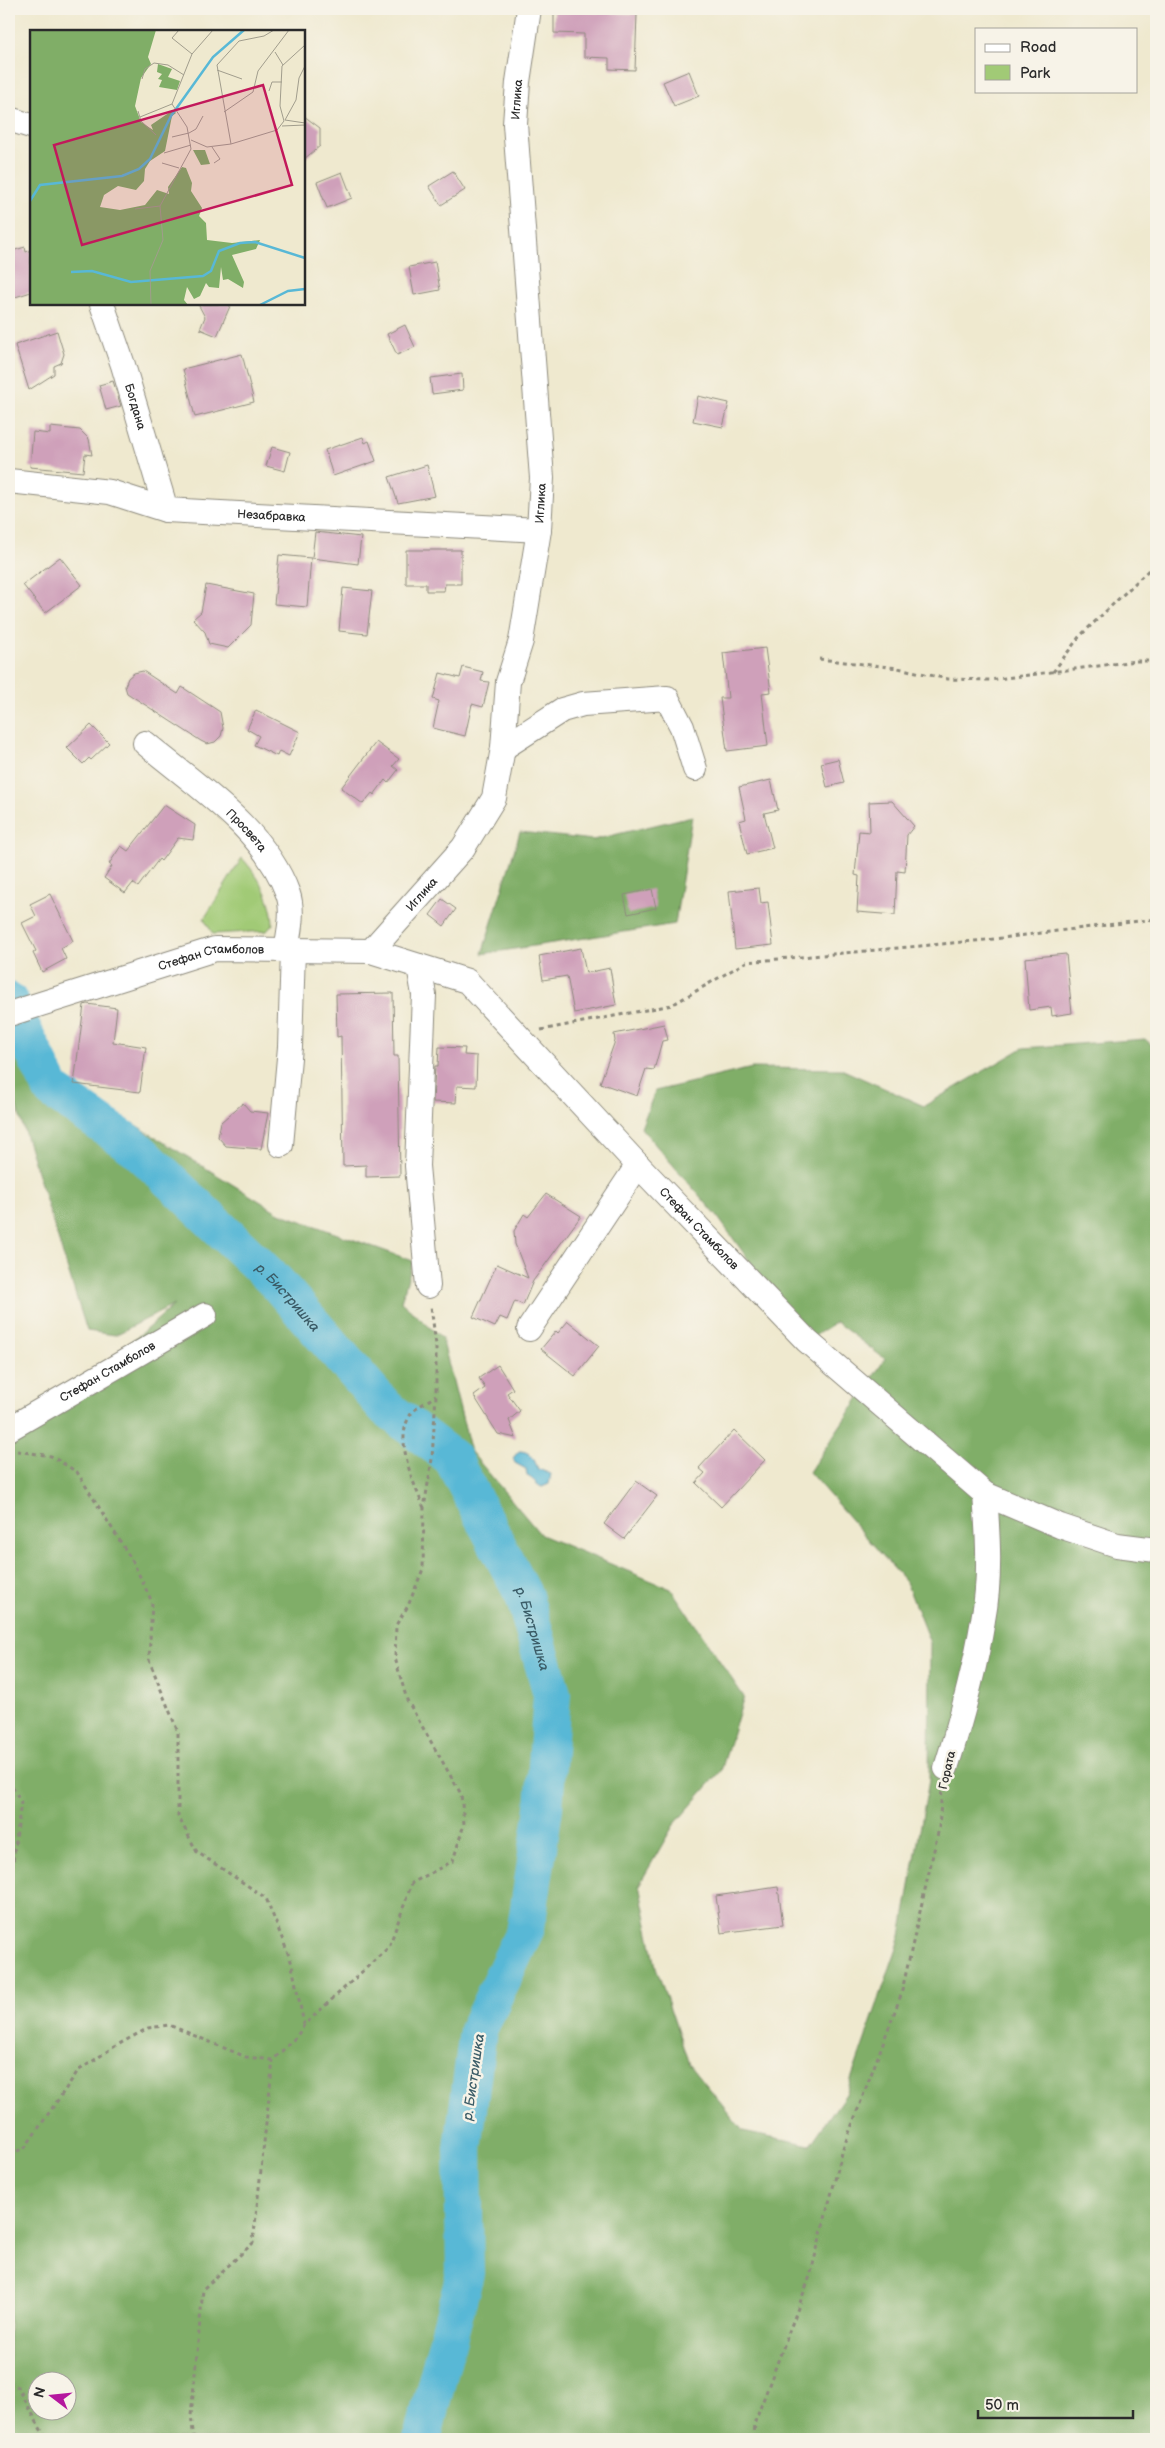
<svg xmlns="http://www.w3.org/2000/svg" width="1165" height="2448" font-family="'Balsamiq Sans',sans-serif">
<rect width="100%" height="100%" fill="#f7f3e8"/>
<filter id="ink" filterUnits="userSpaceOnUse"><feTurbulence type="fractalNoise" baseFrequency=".02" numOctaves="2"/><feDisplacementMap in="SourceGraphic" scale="10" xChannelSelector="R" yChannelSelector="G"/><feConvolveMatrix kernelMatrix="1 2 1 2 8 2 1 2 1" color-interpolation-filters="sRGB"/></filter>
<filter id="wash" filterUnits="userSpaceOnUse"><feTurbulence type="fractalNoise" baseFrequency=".0096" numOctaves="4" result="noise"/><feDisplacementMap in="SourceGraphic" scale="20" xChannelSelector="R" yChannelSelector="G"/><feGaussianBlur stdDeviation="1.12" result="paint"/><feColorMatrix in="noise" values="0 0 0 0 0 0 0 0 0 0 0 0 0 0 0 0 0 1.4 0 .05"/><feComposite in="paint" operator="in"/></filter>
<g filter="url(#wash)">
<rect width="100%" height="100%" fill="#efe9cf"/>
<path fill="#a1ca76" stroke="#667a50" d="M242,858C259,877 272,898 273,924L267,931L213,934L204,919Z"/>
<path fill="#80ae67" stroke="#566c49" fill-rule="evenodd" d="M692,816L675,924L482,954L520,832L593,840Z
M31,1026L54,1080L116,1113L279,1213L413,1261L401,1302L442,1338L471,1452L541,1535L671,1589L744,1697L721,1771L673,1826L639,1885L656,1967L689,2064L743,2131L810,2145L846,2094L901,1936L929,1780L930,1643L906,1582L809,1472L885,1359L836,1322L807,1341L717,1216L641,1128L655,1091L752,1068L841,1069L924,1106L1023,1048L1145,1039L1156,1049V2439H9V1440H19L174,1305L115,1335L87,1331L13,1095L9,1088V1038ZM38,2380H68V2410H38Z"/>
<path fill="#58b8d6" stroke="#427280" d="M519,1451C531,1451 534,1459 538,1469L551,1474L549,1484L542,1487C535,1484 533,1478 527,1476L526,1469L515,1463L513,1458Z"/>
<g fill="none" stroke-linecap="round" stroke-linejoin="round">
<path stroke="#58b8d6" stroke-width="38" id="s1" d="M9,1001L52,1090L136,1148L276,1282L386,1408L452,1458L524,1596L552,1694L544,1808L526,1928L478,2030L463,2149L465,2273L422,2439"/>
</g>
<g id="blocks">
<path fill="#cfa0ba" d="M554,9H585V12L637,14L635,70L609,69V58L584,57V34L554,33Z
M689,71L699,96L674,106L663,82Z
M304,116L320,128V146L304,159Z
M453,171L465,190L441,205L429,186Z
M342,172L352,198L327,208L317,182Z
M25,247L26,252L31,250V292L9,299V252Z
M435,262L440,290L414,295L409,267Z
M198,304H231L217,336L200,329L205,317Z
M405,325L415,347L397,355L387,334Z
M57,331L64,354L61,363L54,366V374L29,390L15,345Z
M242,354L254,402L195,417L183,369Z
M462,374L463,390L432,394L430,378Z
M113,381L121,406L106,410L99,385Z
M698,396L729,403L723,427L693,421Z
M50,427L80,430L89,439L92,455L85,454L83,472L30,467L33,432L50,434Z
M363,437L365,443L369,441L376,461L333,476L325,450Z
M272,447L290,452L285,471L266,466Z
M427,465L435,496L398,503L389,477Z
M315,532L361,537L358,564L312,558Z
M406,550H461V584H445L444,591H426V584H406Z
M279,555L311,558L307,607L274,604Z
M60,557L82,585L45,613L23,585Z
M206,585L254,594L251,625L228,648L209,644L205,632L193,619L201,612Z
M343,588L372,591L367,634L339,631Z
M765,648L771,692L762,693L768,746L727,751L720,698H728L723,653Z
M463,667L483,672L481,681L489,682L483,707L472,704L465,736L433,728L439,701L433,699L440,673L460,678Z
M143,671L178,694L182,687L220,712L223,728L221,736L215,742L207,744L201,741L127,693L125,686L128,678L134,673Z
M256,710L300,732L289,756L279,751L277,756L254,745L259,736L247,729Z
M91,725L109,743L91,760L89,758L83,764L67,748Z
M376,742L399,759L393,766L398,770L388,783L385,780L374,795L372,793L363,804L341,788Z
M838,759L844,783L827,787L821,763Z
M771,780L778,810L764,813L773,848L747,854L739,821L746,819L739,787Z
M892,801L914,826L907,835L905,872L897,871L895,915L857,912L859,876L855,875L859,831L870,832L869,802Z
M164,805L195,825L193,840L178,838L161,861L159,859L138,887L133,883L125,893L104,878L112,866L109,864L121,846L128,851Z
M759,888L761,903L768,902L773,945L735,949L729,891Z
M652,889L656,908L628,914L624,895Z
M50,894L73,941L61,948L66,959L42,972L33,953L36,951L22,923L36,916L30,904Z
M442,899L456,909L444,926L430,915Z
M581,948L586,973L610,968L616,1005L574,1013L567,976L543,980L539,956Z
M1066,954L1072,1013L1052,1016L1051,1007L1029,1010L1025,958Z
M393,993L394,1056H398L400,1176L366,1177V1165L343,1166L341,1036L337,1037L336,994Z
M87,1004L117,1008L113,1042L146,1047L140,1092L74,1084L84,1005Z
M664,1024L668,1040L662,1041L654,1070L646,1069L637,1096L600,1083L615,1041L614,1034Z
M439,1047L465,1048L464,1055L477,1056L476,1087L457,1086L456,1103L433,1102L435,1066H438Z
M243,1103L250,1111L268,1113L261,1149L226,1146L218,1137L221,1122Z
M546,1194L581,1216L533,1281L523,1305L515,1301L507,1320L500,1317L495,1327L473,1317L497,1264L528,1278L515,1244L514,1231L524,1214L528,1217Z
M568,1321L599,1346L575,1376L541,1349L556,1331L558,1333Z
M498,1365L513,1389L507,1393L520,1411L509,1420L516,1438L498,1434L474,1396L485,1388L479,1378Z
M734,1430L765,1460L721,1507L696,1483L705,1473L699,1468Z
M636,1481L657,1496L624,1539L604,1524Z
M778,1887L783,1925L721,1933L716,1896Z"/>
</g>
</g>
<g filter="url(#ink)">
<use href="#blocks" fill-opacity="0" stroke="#8d8a7d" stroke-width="1"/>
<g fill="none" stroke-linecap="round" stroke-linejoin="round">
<defs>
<g id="minor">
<path d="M9,119L31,126"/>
<path id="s2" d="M102,304L123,365L166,510"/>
<path id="s3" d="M9,481L110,492L166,510L539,530"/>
<path id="s4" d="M145,743C196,786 264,828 288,894C294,911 289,933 286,950"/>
<path d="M503,748L562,710L583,704L667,698L682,727L695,769"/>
<path id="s5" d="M371,951L463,848L494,798L503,748L508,682L521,641L539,530L542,478L515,124L518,82L529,9"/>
<path d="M419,966L424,995L417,1166L428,1286"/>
<path id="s6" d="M9,1014L215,949L371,951L467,981L638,1165L807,1341L985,1494L1060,1526L1117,1545L1156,1550"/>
<path d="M281,1145L290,1047L293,950"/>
<path d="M529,1329L638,1165"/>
<path id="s7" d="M9,1429L205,1315"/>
<path d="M946,1768C961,1720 975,1670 983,1620C991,1579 988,1535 985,1494"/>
</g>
</defs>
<use href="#minor" stroke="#8d8a7d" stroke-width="26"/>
<path stroke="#8d8a7d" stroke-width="3" stroke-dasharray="4 4" stroke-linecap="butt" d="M819,659L898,668L948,679L990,680L1136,661H1156
M1053,672L1079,637L1156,563
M541,1030L672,1005L746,962L985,940L1156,919
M17,1451L51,1456L77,1472L133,1562L152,1602L149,1660L178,1732V1816L197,1852L266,1898L291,1961L304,2024
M424,1508C414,1484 393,1439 411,1414C416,1407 429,1401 436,1395
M9,1780L21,1802L9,1892
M9,2153L24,2149L78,2071L112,2048L148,2028L169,2025L246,2057L273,2060L297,2036L304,2025L389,1947L412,1883L453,1861L464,1824L461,1794L407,1700L395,1658L396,1625L408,1606L423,1569L424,1508L432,1459L436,1395V1345L431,1306
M9,2382L18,2387L46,2439
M194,2439L191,2416L203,2289L253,2243L273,2060
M754,2439L755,2422L810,2276L843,2149L901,1995L939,1828L942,1789"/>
<use href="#minor" stroke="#fff" stroke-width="24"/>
</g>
</g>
<g text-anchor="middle" stroke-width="5" stroke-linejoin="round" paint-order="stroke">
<g font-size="12" fill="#2b2b2b" stroke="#f7f3e8">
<text dy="4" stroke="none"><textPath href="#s5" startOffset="901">Иглика</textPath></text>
<text dy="4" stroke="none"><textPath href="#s2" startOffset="108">Богдана</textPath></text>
<text dy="4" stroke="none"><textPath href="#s5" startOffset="496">Иглика</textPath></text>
<text dy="4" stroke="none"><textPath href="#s3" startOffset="266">Незабравка</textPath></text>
<text dy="4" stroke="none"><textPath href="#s4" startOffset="134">Просвета</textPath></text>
<text dy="4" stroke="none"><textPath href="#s5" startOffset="76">Иглика</textPath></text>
<text dy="4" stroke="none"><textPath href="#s6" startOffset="211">Стефан Стамболов</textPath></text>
<text dy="4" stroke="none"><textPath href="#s6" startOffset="812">Стефан Стамболов</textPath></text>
<text dy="4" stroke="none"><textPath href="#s7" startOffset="114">Стефан Стамболов</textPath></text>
<text transform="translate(947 1770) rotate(-77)" y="4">Гората</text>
</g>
<g font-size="14" font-style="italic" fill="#3b5c67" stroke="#f7f3e8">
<text dy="5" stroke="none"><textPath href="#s1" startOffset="414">р. Бистришка</textPath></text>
<text dy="5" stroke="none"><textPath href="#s1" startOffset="834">р. Бистришка</textPath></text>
<text transform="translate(473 2077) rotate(-82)" y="5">р. Бистришка</text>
</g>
</g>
<g transform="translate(30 30)">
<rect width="275" height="275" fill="#efe9cf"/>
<path d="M0,0H126L118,27L121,34L111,48L105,76L111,92L123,100L121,95L143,80L146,83L142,86L135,121L120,131L115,139L114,151L106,160L88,156L74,165L70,177L90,180L115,175L127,160L139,164L138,157L152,137L156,138L162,153L161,161L172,178L169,186L176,193L177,210L202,213L230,210L226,219L202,225L214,252L213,258L198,249L193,250L191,237L189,258L179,257L176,253L170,266L164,269L157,257L154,270L158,275H0ZM128,34L142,39L138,47L150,51L147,60L129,57L132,50L128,49L132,44L127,42ZM163,120H175L180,134L171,135Z" fill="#80ae67"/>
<path fill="none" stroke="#58b8d6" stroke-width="2.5" d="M0,171L10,155L92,146L109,139L120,129L141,86L183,27L214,0M41,242L62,241L101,252L173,246L181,241L189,221L210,213L225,212L275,228M230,275L258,261L275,259"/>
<path fill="none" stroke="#a19d8d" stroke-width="1" d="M149,0L142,8L162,24M245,22L253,35M187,40L212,49M112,49L115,39L124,33L138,35L154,45M239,61L242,52H252M108,81L111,91L126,105M194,82L223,62L228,41L259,0M110,87L142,74M255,90L266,70L269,48L275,36M255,90L275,93M254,91L250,76L252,36L275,15M252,96L275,95M159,103L166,99L173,86M142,107L159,103M161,110L177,117L201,114L247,100L254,91M201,114L187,35L209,11L234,6L244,0M182,117L190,129L184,133M134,123L161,115M132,133L149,138M105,179L130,176M121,275L120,241L133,210L130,176L161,119L157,97L142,74L162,24L183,0"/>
<path fill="#c2185b" fill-opacity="0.15" stroke="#c2185b" stroke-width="2.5" d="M233,55L262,155L52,215L24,115Z"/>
<rect width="275" height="275" fill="none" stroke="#2b2b2b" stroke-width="2.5"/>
</g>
<rect width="1165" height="2448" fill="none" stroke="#f7f3e8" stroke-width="30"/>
<rect x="975" y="28" width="162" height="65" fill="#f7f3e8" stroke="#a5a39c"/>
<rect x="985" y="44" width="25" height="8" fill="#ffffff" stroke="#a5a39c"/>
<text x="1020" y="52" font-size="15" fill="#2b2b2b">Road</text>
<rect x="985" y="65" width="25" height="15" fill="#a1ca76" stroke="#a5a39c"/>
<text x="1020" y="78" font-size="15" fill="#2b2b2b">Park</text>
<g transform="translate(52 2396) rotate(286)"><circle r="24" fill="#f7f3e8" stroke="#a5a39c"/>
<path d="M0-4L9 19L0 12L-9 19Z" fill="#b5179e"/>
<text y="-8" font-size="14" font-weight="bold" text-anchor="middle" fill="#2b2b2b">N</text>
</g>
<path d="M978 2410v8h155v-8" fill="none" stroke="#2b2b2b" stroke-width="2.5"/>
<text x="985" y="2410" font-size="15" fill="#2b2b2b" stroke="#f7f3e8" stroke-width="4" paint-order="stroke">50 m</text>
</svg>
